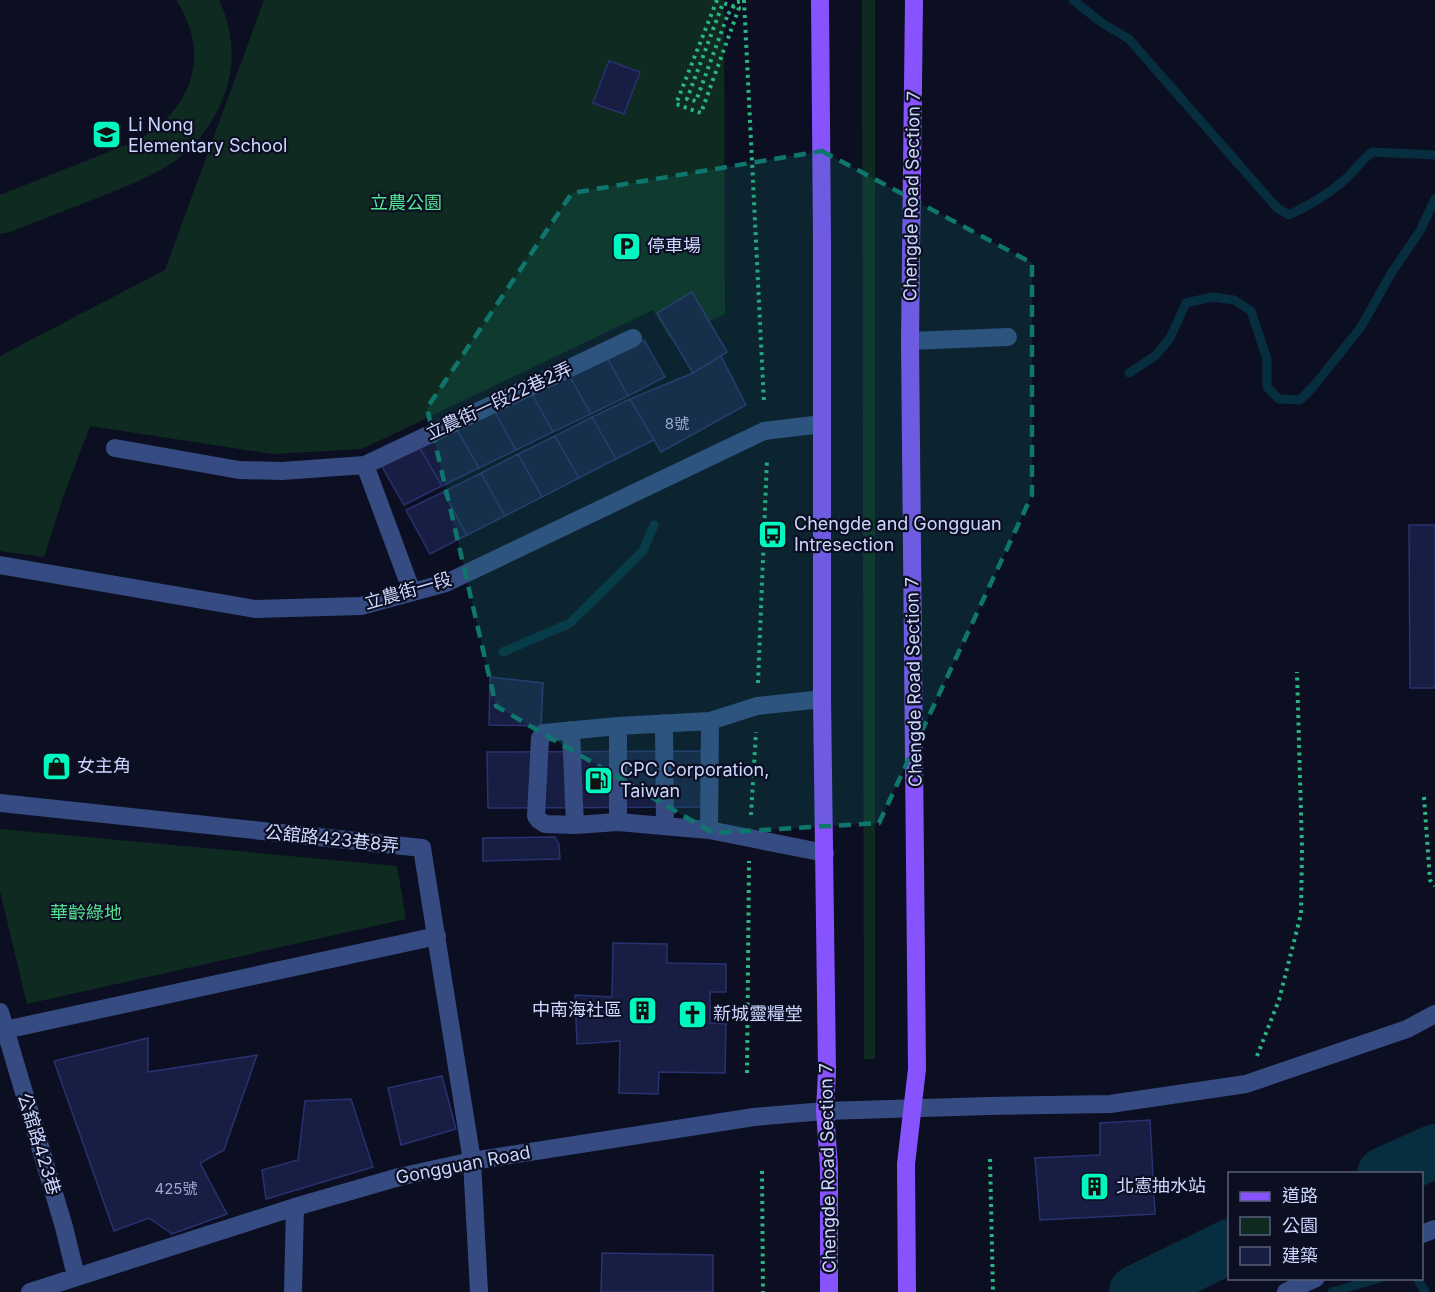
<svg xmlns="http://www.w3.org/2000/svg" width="1435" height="1292" font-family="Inter,'Noto Sans TC',sans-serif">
<rect width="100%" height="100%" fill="#0c0f21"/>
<path fill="#0f2b21" d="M176,0H219C233,30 236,62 225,93C200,158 160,173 100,197C70,209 40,220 10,232L0,234V195L136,141C192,111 212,54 176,0Z
M264,0H724L725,314L671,340L653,310L362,449L273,454L90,426L62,500L44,557L0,551V356L165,270Z
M862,0H875V1059H864Z
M0,829L397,866L406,919L27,1004L0,891Z"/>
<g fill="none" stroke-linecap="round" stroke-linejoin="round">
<path stroke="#072e3f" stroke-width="9" d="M1073,0L1102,23L1129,39L1277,208L1289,215C1308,206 1326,196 1342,182C1353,173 1361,161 1372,152L1435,155
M1129,373L1155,356L1170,338L1186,303L1212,297L1234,300L1251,311L1267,359V387L1279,399L1300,400L1313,387L1361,327L1392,272L1420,231L1435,199
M503,652L570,623L643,551L654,525
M1216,1252L1230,1262
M1417,1278L1425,1292
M1332,1292L1380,1278"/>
<path stroke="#072e3f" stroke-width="54" d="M1384,1174L1435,1151
M1136,1292L1230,1246"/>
</g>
<path fill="#181d43" stroke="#293270" stroke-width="1.5" d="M609,61L640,72L624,114L593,103Z
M692,292L727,352L693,373L657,313Z
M644,340L665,377L628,396L607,357Z
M721,356L746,405L661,452L630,399L693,373Z
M607,357L628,396L591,414L569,375Z
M569,375L591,414L553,432L531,392Z
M531,392L553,432L516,450L494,410Z
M630,399L654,440L616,459L592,417Z
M494,410L516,450L479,468L456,428Z
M592,417L616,459L579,478L555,436Z
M456,428L479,468L442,486L418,445Z
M555,436L579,478L542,497L518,454Z
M418,445L442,486L404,505L380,463Z
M518,454L542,497L505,516L481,473Z
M481,473L505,516L467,535L443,492Z
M443,492L467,535L430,554L406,510Z
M1409,525H1435V688H1410Z
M490,677L543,683L541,726L489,725Z
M710,751L711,807L488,808L487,752Z
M555,837L559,844L560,859L483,861V838Z
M613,943L667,944V963L726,964V992H710V1023L726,1024L725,1073L659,1072L658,1094L619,1093L620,1041L577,1044L575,995L612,997Z
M148,1038V1072L257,1055L224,1150L200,1163L227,1214L172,1234L149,1218L114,1231L54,1061Z
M442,1076L456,1129L401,1145L388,1088Z
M351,1099L373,1167L266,1199L262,1170L298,1160L305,1101Z
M1150,1120L1155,1214L1040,1220L1035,1158L1100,1155V1123Z
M602,1253L713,1255V1292H601Z"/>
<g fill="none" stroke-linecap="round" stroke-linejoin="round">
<path stroke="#29b680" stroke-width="4" stroke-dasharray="3 4.5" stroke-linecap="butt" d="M744,0L764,403
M728,14L737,2L744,1
M758,683L767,459
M1424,797L1430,880L1435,886
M751,815L756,732
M1257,1056L1279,1000L1301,914L1302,848L1297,672
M747,1073L749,861
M990,1159L993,1292
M762,1171L763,1292"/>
<path stroke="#354b82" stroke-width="18" d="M910,341L1008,337
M115,448L239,470L282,471L365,465L633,338
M365,465L412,592
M0,565L255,609L361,606L446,583L764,431L822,424
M822,699L757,706L710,721L709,830L825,853
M664,723L665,826
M618,726V822
M571,730L575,825
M0,803L422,848L472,1161L479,1292
M709,830L618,822L575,825L545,824L539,820L536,816L540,738L544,733L618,726L710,721
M0,1012L64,1227L76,1276
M5,1030L437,936
M1422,1234L1435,1229
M30,1292L295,1207L399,1177L472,1161L754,1117L825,1111L988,1106L1110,1104L1246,1084L1407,1029L1435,1014
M293,1292L295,1207
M1286,1292L1316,1278"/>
<path stroke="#8753ff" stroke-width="18" d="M820,0L822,242V699L827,1071L825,1111L829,1167V1292
M907,1292L906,1164L917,1069L910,341L914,0"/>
<path stroke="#29b680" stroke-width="4" stroke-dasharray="3 4.5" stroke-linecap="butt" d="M717,0L676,104L701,113L739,8L723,3L687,99L696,101L728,14"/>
</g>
<path fill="#0f766e" fill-opacity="0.2" stroke="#0f766e" stroke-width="4.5" stroke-dasharray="12 8" stroke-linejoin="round" d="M822,151L1032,263V495L879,823L713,833L496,706L427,408L572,193Z"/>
<defs>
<symbol id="school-square" viewBox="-11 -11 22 22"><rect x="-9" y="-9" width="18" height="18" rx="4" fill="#00f7c0" stroke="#0c0f21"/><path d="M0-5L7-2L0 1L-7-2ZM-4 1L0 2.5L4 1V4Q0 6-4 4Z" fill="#111"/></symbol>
<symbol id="parking-square" viewBox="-11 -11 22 22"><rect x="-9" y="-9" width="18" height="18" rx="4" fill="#00f7c0" stroke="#0c0f21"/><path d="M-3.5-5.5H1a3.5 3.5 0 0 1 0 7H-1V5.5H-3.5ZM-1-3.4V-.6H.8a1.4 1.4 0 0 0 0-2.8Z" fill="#111"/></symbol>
<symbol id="bus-square" viewBox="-11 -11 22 22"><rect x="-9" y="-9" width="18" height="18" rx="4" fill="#00f7c0" stroke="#0c0f21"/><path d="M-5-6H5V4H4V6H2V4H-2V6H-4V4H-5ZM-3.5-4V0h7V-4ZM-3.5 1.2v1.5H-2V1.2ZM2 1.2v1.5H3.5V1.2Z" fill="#111"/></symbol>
<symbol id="shop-square" viewBox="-11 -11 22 22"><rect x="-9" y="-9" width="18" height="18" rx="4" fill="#00f7c0" stroke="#0c0f21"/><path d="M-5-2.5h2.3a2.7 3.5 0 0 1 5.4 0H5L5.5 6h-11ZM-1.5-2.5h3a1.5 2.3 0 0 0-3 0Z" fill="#111"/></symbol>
<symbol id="fuel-square" viewBox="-11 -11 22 22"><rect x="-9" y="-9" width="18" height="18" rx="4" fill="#00f7c0" stroke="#0c0f21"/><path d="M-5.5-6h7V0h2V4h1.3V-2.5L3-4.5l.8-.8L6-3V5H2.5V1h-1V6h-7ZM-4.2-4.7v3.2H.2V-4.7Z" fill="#111"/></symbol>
<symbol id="building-square" viewBox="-11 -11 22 22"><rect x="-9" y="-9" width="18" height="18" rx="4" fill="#00f7c0" stroke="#0c0f21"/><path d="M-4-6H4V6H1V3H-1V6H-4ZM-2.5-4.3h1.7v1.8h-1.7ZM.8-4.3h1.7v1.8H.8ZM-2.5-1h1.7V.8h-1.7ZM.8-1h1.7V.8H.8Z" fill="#111"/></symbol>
<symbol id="church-square" viewBox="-11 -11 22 22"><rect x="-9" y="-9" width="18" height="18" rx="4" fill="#00f7c0" stroke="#0c0f21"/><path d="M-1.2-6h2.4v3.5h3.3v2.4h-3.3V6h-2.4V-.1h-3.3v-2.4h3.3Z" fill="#111"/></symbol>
</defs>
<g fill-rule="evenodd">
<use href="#school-square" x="90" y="118" width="33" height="33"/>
<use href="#parking-square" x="610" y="230" width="33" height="33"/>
<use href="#bus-square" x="756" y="518" width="33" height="33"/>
<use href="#shop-square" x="40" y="750" width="33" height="33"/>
<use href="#fuel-square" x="582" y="764" width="33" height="33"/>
<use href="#building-square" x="626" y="994" width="33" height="33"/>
<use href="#church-square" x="676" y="998" width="33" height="33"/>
<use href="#building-square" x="1078" y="1170" width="33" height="33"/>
</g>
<g text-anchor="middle" stroke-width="4.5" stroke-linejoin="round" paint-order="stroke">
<g font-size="15" fill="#9fa8d0">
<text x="677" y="429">8號</text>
<text x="176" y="1194">425號</text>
</g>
<g font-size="18" fill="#ccd7ff" stroke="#0c0f21" text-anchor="start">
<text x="128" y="131">Li Nong<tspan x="128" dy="21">Elementary School</tspan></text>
<text x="647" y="252">停車場</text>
<text x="794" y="530">Chengde and Gongguan<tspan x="794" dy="21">Intresection</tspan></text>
<text x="77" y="772">女主角</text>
<text x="620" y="776">CPC Corporation,<tspan x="620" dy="21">Taiwan</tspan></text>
<text x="622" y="1016" text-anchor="end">中南海社區</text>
<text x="713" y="1020">新城靈糧堂</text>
<text x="1116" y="1192">北憲抽水站</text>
</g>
<g font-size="18" fill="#ccd7ff" stroke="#0c0f21">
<text transform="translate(912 196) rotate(-89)" y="6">Chengde Road Section 7</text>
<text transform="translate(499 401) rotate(-25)" y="6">立農街一段22巷2弄</text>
<text transform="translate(408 591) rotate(-16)" y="6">立農街一段</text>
<text transform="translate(914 682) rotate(-91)" y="6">Chengde Road Section 7</text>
<text transform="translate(332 839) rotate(6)" y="6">公舘路423巷8弄</text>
<text transform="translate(39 1144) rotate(73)" y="6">公舘路423巷</text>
<text transform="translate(463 1165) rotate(-11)" y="6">Gongguan Road</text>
<text transform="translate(828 1168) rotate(-91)" y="6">Chengde Road Section 7</text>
</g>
<g font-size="18" fill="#54e391" stroke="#0c0f21">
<text x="406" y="209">立農公園</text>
<text x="86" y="919">華齡綠地</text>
</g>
</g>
<rect x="1228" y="1172" width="195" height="108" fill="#0c0f21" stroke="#595f7a" stroke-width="1.5"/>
<rect x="1240" y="1192" width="30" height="9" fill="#8753ff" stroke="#595f7a" stroke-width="1.5"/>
<text x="1282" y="1202" font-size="18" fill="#ccd7ff">道路</text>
<rect x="1240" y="1217" width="30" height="18" fill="#0f2b21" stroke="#595f7a" stroke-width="1.5"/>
<text x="1282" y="1232" font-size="18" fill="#ccd7ff">公園</text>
<rect x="1240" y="1247" width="30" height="18" fill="#181d43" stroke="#595f7a" stroke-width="1.5"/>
<text x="1282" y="1262" font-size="18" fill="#ccd7ff">建築</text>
</svg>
